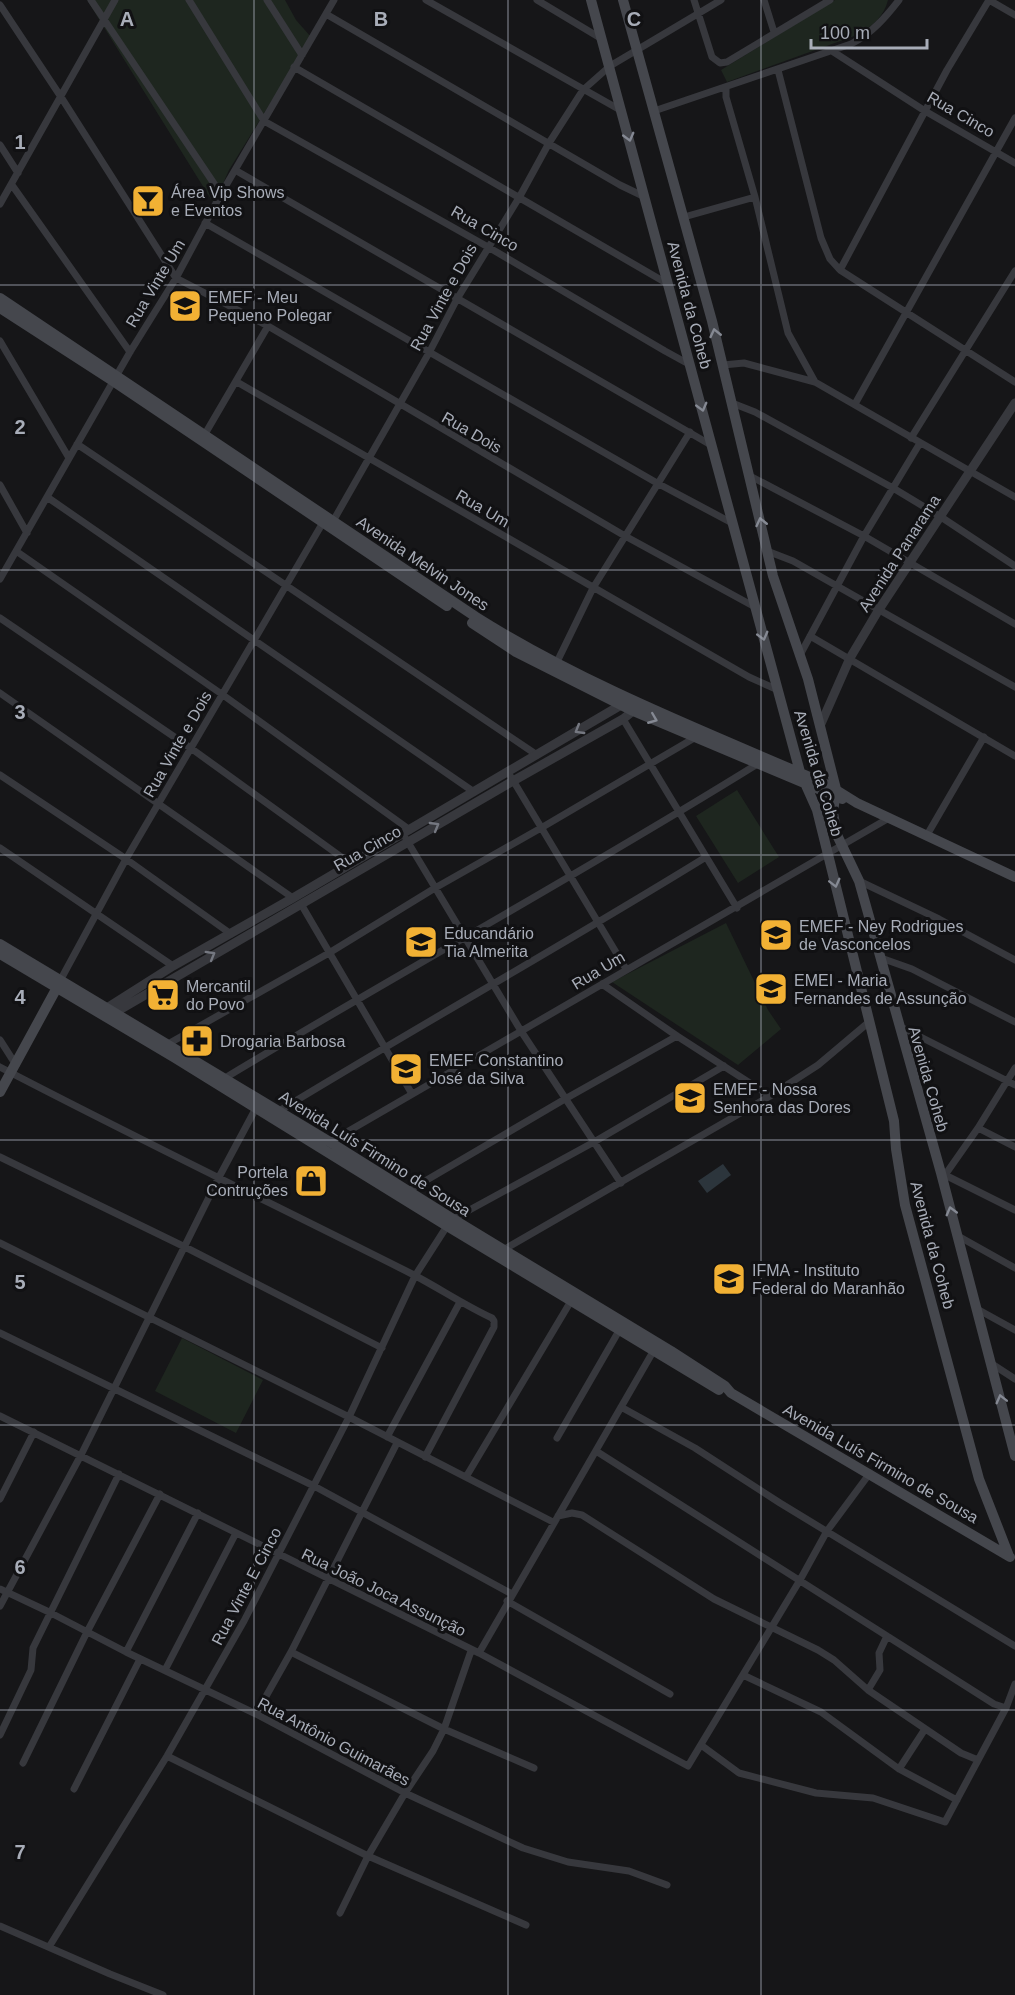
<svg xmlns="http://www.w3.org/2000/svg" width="1015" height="1995" font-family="Helvetica,sans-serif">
<rect width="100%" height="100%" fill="#161618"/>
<path fill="#1e261f" d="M87,0H285L296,20L311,37L229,170L214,204Z
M835,0H888C884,17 871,27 857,35L727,82L721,70Z
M737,790L779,857L738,883L696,816Z
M726,923L768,1010L781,1029L738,1065L612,982Z
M182,1338L263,1380L236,1433L155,1391Z"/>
<path fill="#2c353c" d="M723,1164L731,1175L707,1193L698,1181Z"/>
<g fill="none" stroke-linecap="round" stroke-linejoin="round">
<path stroke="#37383d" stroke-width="7" d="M91,0L221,194
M189,0L264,121L488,247L665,351L685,362L690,363
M267,0L302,55
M426,0L622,111
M537,0L602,39
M694,0L712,57L720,63L727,62L830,0
M764,0L774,32
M989,0L1015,15
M0,5L61,97L176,278L268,326L625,536L755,607
M326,14L620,185L645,197
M832,51L925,111L1015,163
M294,67L668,284
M778,70L821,238L830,259L840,270L1015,382
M726,87V97L755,197L788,333L815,382
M654,111L851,44C872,33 885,18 899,0
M0,145L18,173
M235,170L711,445
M12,185L130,352
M0,204L115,0
M684,217L755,197
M205,223L657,483L732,523
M840,270L947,70L989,0
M0,341L69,458
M723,365L744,363L815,382L1015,497
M237,382L749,677L778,690
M732,403L755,412L893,488L941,517L1015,566
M855,404L1015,118
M205,434L268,326
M911,438L1015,271
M77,444L537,755
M750,476L864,536L1015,624
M0,485L27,533
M47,497L474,792
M332,523L430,351L457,299L520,196L549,143L583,90L610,66L721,0
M16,551L223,695L410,830
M767,551L793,561L1015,687
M0,579L130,352L176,278L221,194L334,0
M0,618L192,749L351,864
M810,636L1015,756
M800,655L864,536L920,443
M555,666L593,588L690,432
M0,693L293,898
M623,719L737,908
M0,775L126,859L231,934
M511,777L626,969
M927,835L984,737
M406,839L521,1031L621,1183
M0,848L173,966
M859,881L939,919L1015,960
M301,904L412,1094
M881,958L912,969L1015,1022
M61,979L126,859L325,519
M602,984L677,1036L770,1096
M899,1026L1015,1085
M0,1040L16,1065
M168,1044L329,953L435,888L541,828L696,737
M0,1067C136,1138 275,1205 412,1274C439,1288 464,1305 492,1318L494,1321V1327L425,1457
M225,1078C402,971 584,872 759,763
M279,1111C420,1025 565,944 706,857
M978,1128L1015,1147
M328,1143L889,818
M0,1157L185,1247L382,1348
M943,1174L1015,1210
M945,1175L978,1128L1015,1068
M408,1191L565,1099L677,1036
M453,1219L594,1142L724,1066
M958,1236L1015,1268
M0,1243L349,1417L553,1522
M503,1250L770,1096L818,1065L869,1022
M977,1309L1015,1330
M0,1333L314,1486L512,1594
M992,1364L1015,1379
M621,1407L695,1448L780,1503L1015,1646
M0,1416L479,1653L688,1766L800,1580L827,1531L870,1473
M387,1437L460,1302
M557,1438L620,1329
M596,1451L994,1704L1006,1708L1015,1684
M466,1477L571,1301
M0,1499L34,1432
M558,1516L572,1513L582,1515L714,1599L818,1650L834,1660L868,1690L961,1753L978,1760
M0,1589L49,1612L126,1652L256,1714L405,1793L523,1848L568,1862L629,1871L667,1885
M507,1601L670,1694
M0,1606L81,1455L218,1179L256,1108
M126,1652L198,1513
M291,1652L444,1729L534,1768
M479,1653L654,1350
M165,1670L236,1533
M743,1675L821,1712L899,1769L957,1800
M868,1690L880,1670L879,1653L887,1636
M256,1714L291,1652L397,1443
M0,1735L31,1670L33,1648L119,1474
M701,1745L739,1773L816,1793L873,1798L945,1822L1006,1708
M167,1756L368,1856L526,1925
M23,1763L87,1632L160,1494
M899,1769L925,1729
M74,1789L140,1659
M340,1913L368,1856L405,1793L433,1751L444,1729L471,1651
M0,1926L110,1974L163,1995
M49,1947L167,1756L244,1621L349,1417L415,1276L447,1226"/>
<path stroke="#37383d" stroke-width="9" d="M820,726L850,658L878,611L1015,403
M102,1011L173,966L293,898L621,705L624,701
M109,1016L513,781L623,719L633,711L636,705"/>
<path stroke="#45474d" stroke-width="10" d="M591,0L800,772L817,810L894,1121L896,1149L905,1205L979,1479L1009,1556
M623,0L712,321L773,576L808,679L836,789L833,813L837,835L859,881L941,1173L1015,1456
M0,298L476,617C586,686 709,733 828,785L857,803L1015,877
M0,308L113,381L447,606
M472,623L516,652L633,711L842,799
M0,944L330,1142L453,1219L671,1351L725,1386L731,1393L1010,1557
M0,954L175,1058L447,1226L719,1390
M0,1092L60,982"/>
</g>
<defs><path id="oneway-chevron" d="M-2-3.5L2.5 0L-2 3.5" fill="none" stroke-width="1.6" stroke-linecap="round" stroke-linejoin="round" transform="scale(1.5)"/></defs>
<g stroke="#858993">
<use href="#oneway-chevron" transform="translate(629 137) rotate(75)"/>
<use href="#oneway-chevron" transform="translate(715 333) rotate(-103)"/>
<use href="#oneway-chevron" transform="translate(702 407) rotate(75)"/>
<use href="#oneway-chevron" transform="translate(761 522) rotate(-103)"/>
<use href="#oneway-chevron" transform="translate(763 636) rotate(75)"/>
<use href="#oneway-chevron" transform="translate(653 719) rotate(22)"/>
<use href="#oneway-chevron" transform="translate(835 883) rotate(76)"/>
<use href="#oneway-chevron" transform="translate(951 1211) rotate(-105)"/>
<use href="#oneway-chevron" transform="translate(1001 1399) rotate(-104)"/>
</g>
<g stroke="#757881">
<use href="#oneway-chevron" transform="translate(579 730) rotate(149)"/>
<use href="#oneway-chevron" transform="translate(435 826) rotate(-30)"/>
<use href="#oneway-chevron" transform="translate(211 955) rotate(-30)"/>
</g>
<path fill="none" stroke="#a8adb8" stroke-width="1.5" stroke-opacity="0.55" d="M254,0V1995M508,0V1995M761,0V1995M0,285H1015M0,570H1015M0,855H1015M0,1140H1015M0,1425H1015M0,1710H1015"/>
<defs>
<symbol id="bar-square" viewBox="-11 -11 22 22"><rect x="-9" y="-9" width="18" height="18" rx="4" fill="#f2b134" stroke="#111113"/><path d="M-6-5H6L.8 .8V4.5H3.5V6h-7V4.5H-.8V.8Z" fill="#111"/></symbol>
<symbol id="school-square" viewBox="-11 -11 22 22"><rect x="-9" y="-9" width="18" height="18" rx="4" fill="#f2b134" stroke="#111113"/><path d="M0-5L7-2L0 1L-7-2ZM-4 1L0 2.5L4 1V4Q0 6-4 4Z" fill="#111"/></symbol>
<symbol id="supermarket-square" viewBox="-11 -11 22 22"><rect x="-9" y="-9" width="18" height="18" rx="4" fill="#f2b134" stroke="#111113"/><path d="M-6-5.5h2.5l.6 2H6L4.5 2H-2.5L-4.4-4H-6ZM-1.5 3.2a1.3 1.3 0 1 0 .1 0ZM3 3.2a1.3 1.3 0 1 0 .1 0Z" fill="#111"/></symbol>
<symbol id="pharmacy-square" viewBox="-11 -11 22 22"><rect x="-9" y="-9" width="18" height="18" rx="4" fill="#f2b134" stroke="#111113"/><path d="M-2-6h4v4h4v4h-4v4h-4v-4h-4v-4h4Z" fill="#111"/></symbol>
<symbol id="shop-square" viewBox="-11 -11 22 22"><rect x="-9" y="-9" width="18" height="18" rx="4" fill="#f2b134" stroke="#111113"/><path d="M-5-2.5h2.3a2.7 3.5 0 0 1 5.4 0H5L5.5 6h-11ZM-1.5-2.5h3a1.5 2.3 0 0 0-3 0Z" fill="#111"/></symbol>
<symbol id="university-square" viewBox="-11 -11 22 22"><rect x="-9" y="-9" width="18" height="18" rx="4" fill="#f2b134" stroke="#111113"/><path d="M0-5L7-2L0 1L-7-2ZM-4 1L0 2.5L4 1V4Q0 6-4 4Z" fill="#111"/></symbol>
</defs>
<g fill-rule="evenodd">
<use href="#bar-square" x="129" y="182" width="38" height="38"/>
<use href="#school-square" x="166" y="287" width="38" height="38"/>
<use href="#school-square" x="757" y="916" width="38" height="38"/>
<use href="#school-square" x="402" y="923" width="38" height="38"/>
<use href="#school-square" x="752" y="970" width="38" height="38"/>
<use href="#supermarket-square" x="144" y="976" width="38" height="38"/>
<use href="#pharmacy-square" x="178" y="1022" width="38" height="38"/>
<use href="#school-square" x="387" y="1050" width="38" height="38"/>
<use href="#school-square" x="671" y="1079" width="38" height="38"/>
<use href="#shop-square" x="292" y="1162" width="38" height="38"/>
<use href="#university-square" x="710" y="1260" width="38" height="38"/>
</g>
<g text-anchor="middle" stroke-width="6" stroke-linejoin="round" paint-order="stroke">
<g font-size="16" fill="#a8adb8" stroke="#111113">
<text transform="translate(961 114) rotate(30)" y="6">Rua Cinco</text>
<text transform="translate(485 228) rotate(30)" y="6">Rua Cinco</text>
<text transform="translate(155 283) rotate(-59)" y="6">Rua Vinte Um</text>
<text transform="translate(443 297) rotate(-61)" y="6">Rua Vinte e Dois</text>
<text transform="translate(690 305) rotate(75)" y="6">Avenida da Coheb</text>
<text transform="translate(472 432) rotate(30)" y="6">Rua Dois</text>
<text transform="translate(483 508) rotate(30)" y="6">Rua Um</text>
<text transform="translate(899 553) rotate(-57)" y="6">Avenida Panarama</text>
<text transform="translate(423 563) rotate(34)" y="6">Avenida Melvin Jones</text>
<text transform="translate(177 744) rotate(-60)" y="6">Rua Vinte e Dois</text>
<text transform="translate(819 773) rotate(73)" y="6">Avenida da Coheb</text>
<text transform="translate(367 848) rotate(-30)" y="6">Rua Cinco</text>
<text transform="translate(598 970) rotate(-31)" y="6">Rua Um</text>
<text transform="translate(929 1079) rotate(74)" y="6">Avenida Coheb</text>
<text transform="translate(375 1153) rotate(32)" y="6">Avenida Luís Firmino de Sousa</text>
<text transform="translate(933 1245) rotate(75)" y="6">Avenida da Coheb</text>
<text transform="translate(881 1463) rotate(30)" y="6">Avenida Luís Firmino de Sousa</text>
<text transform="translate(246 1586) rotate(-62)" y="6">Rua Vinte E Cinco</text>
<text transform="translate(384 1592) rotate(26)" y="6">Rua João Joca Assunção</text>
<text transform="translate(334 1741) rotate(28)" y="6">Rua Antônio Guimarães</text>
</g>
<g font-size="16" fill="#a8adb8" stroke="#111113" text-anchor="start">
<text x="171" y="198">Área Vip Shows<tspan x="171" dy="18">e Eventos</tspan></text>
<text x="208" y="303">EMEF - Meu<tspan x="208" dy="18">Pequeno Polegar</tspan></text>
<text x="799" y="932">EMEF - Ney Rodrigues<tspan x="799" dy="18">de Vasconcelos</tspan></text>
<text x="444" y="939">Educandário<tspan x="444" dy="18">Tia Almerita</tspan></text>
<text x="794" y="986">EMEI - Maria<tspan x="794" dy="18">Fernandes de Assunção</tspan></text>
<text x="186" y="992">Mercantil<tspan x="186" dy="18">do Povo</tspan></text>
<text x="220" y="1047">Drogaria Barbosa</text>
<text x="429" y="1066">EMEF Constantino<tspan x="429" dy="18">José da Silva</tspan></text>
<text x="713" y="1095">EMEF - Nossa<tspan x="713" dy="18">Senhora das Dores</tspan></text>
<text x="288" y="1178" text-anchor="end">Portela<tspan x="288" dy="18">Contruções</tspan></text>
<text x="752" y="1276">IFMA - Instituto<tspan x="752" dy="18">Federal do Maranhão</tspan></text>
</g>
</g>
<g font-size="20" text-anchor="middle" font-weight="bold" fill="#a8adb8" stroke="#111113" stroke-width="6" stroke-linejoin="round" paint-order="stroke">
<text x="127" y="26">A</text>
<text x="381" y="26">B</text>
<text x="634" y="26">C</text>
<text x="20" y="149">1</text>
<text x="20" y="434">2</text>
<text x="20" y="719">3</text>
<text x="20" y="1004">4</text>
<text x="20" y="1289">5</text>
<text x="20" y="1574">6</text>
<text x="20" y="1859">7</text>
</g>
<path d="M811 39v9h116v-9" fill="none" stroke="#a8adb8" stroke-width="3"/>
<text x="820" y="39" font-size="18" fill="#a8adb8" stroke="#111113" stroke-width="4.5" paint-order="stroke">100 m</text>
</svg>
